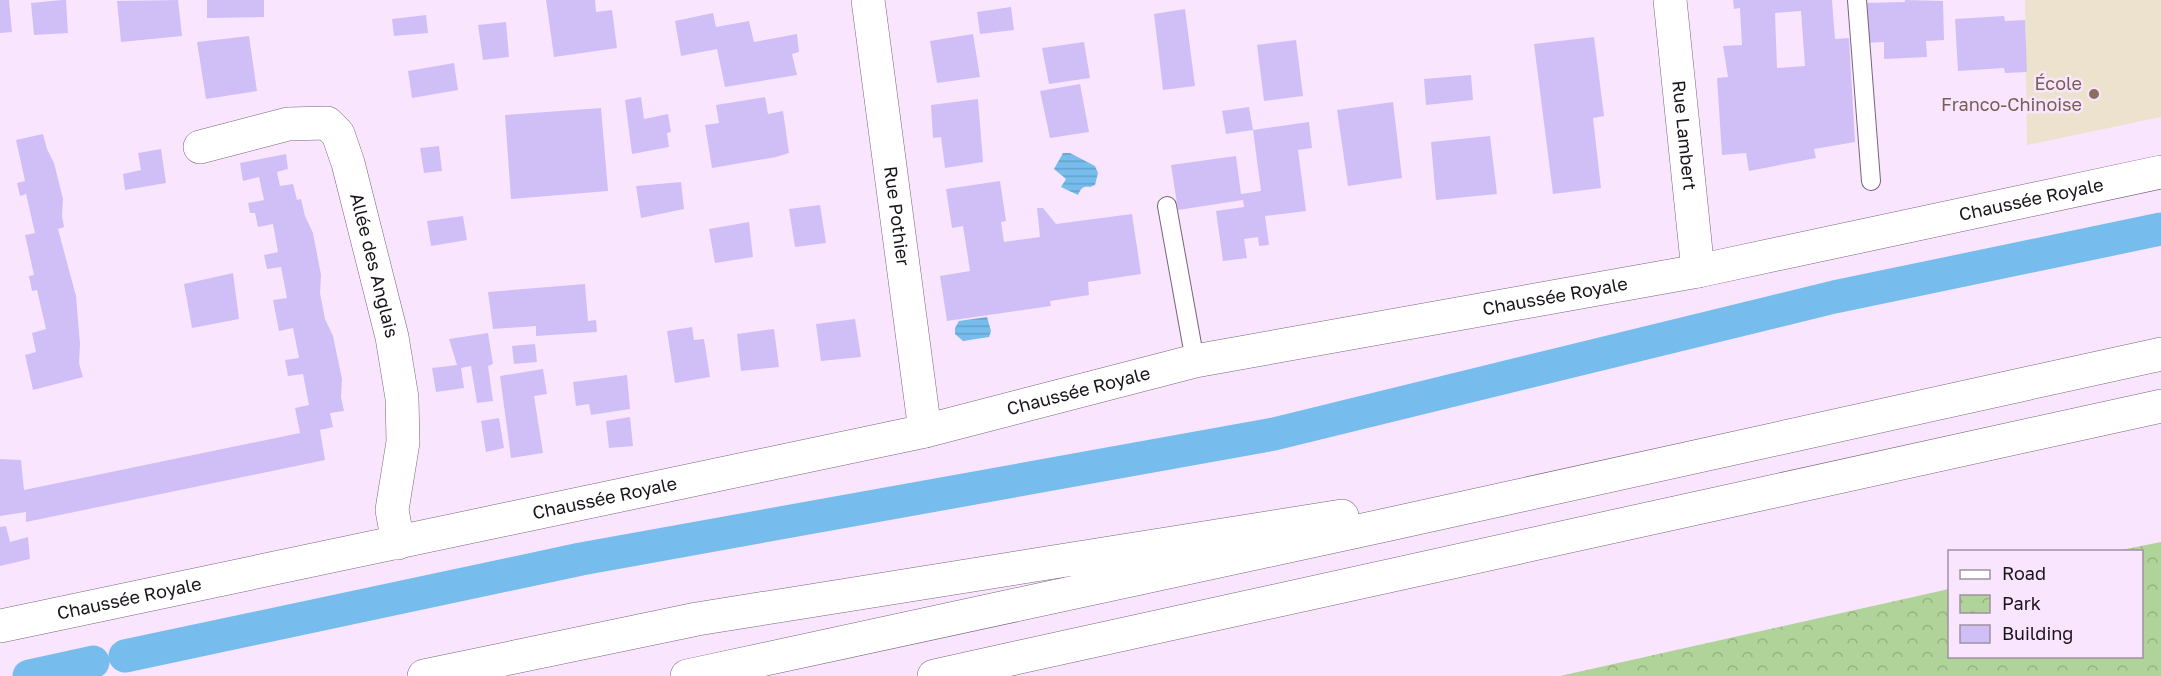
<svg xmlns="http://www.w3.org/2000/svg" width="2161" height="676" font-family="'Golos Text',sans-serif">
<defs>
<pattern id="park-crowns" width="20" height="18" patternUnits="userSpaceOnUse" patternTransform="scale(1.5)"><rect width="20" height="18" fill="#afd399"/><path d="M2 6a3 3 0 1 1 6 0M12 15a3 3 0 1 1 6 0" fill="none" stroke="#96b483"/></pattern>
<pattern id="water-rules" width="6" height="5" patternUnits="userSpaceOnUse" patternTransform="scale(1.5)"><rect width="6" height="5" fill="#76bced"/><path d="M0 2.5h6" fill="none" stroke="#66a1cb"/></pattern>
</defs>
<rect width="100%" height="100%" fill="#fae5fe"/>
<path fill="#ede2cd" d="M2025,0H2161V117L2027,145Z"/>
<path fill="url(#park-crowns)" d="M2161,542V676H1560L1949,589L1950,656H2142V552L2116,551Z"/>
<path fill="url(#water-rules)" d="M1063,153H1070L1095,166L1098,173L1095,185L1090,187C1083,186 1081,188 1078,195L1061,187L1066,179L1054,169Z
M987,317L991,331L989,337L963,341L955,334V328L959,321Z"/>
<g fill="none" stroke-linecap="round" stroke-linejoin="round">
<path stroke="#76bced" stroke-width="33" d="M125,656L581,559L1274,434L1834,297L2161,229
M29,676L93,662"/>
</g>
<path fill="#d0bff7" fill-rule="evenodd" d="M0,0H9L12,32L0,33Z
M62,0H66L68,33L34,35L31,3Z
M178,0L182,36L121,42L117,1Z
M207,0H264V17L207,18Z
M546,0H595L596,12L612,10L617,48L554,57Z
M1733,0H1832L1835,39L1849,38L1855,142L1814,149L1816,158L1749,171L1746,153L1722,155L1717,78L1728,77L1723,46L1742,45L1740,8L1734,9ZM1801,11L1805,66L1777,68L1775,13Z
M1905,0L1943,1L1944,40L1926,41L1927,57L1884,59V42L1866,43L1864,3L1905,2Z
M1011,7L1014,30L980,34L977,12Z
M1185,9L1195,86L1163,90L1154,14Z
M713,13L716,27L749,21L754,42L797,34L799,52L792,54L797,75L725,87L717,49L681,56L675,21Z
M426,15L428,33L394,36L392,19Z
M2004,16L2005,21L2025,20L2027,72L2005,73L2004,68L1958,71L1955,19Z
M506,22L509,57L483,60L478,25Z
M973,34L980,77L937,83L930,41Z
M249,36L257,91L206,99L197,42Z
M1594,37L1604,116L1593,118L1601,188L1553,194L1534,44Z
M1296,40L1303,96L1264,101L1257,45Z
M1084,42L1090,78L1049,84L1042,48Z
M454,63L458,90L412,98L408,71Z
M1471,75L1473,100L1426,105L1424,79Z
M1080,84L1089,132L1050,138L1040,91Z
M641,97L644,119L668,114L671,132L667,133L669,147L632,154L625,100Z
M765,97L768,114L783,111L789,153L776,157L712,168L705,125L719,123L716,105Z
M978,99L983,162L945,168L941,137L933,138L931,105Z
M1393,102L1402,178L1348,186L1337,110Z
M1249,107L1253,130L1226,134L1222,111Z
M601,108L608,191L511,199L505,115Z
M1309,122L1312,148L1298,150L1306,211L1265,216L1269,245L1259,246L1258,237L1244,239L1247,258L1223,261L1216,211L1244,207L1243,200L1178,210L1171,165L1236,156L1241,194L1261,191L1253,130Z
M43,134L47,149L54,163L63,199L62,216L64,227L58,229L76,296L80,344L79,363L83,377L33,390L25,355L36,352L32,333L46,329L37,290L32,291L29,276L34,275L25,235L35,233L26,194L20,196L17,183L25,181L16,140Z
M1490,136L1497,194L1436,200L1431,142Z
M439,146L442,171L424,173L420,148Z
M161,149L166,183L125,190L123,174L141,170L138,153Z
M286,154L288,169L277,172L280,186L293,184L297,200L301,199L305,216L313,233L321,275L320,293L325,319L333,336L342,379L341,397L344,411L330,413L333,427L320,430L325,460L26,522V512L0,516V459L21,460L24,490L300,433L295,408L309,405L303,374L288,376L285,360L299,358L293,328L279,331L273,300L287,298L281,267L267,269L264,255L278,252L273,224L258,227L255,213H250L248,203L264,200L259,177L243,181L240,163Z
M1000,181L1006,221L1001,222L1004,242L1040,237L1037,208H1043L1056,224L1132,214L1141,274L1088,282L1089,295L1050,301L1051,306L947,321L940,276L970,271L963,226L952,228L946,189Z
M681,182L684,209L641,218L636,186Z
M820,205L826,243L795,247L789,209Z
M463,216L467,240L431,246L427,221Z
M749,222L753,257L715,263L709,229Z
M233,273L239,319L192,328L184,284Z
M585,284L588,321L596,320L597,332L536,336V326L493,329L488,292Z
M855,319L861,357L821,361L816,324Z
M692,327L694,340L704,339L710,377L675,383L667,331Z
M774,329L779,367L741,371L737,334Z
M488,333L493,364L488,366L493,401L477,403L471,366L461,368L464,388L436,392L432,368L457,365L449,339Z
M535,344L537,362L514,364L512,346Z
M543,369L547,394L534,396L543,453L511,458L500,376Z
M627,375L630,409L591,415L589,404L576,406L573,382Z
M630,417L633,446L609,448L606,421Z
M499,418L504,448L486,452L481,421Z
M6,526L10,542L28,537L30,559L0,566V527Z"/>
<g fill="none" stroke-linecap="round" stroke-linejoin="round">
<defs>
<path id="service" d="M1857,0L1871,181
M1167,206L1195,361"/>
<g id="minor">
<path id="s1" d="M868,0L925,431"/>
<path id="s2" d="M1670,0L1698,271"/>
<path id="s3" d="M200,147L288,124L327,123L338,134L348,163L392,337L402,398L403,442L392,510L398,543"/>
</g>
<g id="primary">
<path id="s4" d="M0,626L925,431L1195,361L1698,271L2161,172"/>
</g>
<path id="trunk" d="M424,676L697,619L1342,516
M687,676C1179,573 1670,461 2161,354
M934,676L2161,406"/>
</defs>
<use href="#service" stroke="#77647a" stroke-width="20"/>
<use href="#minor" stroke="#77647a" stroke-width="34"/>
<use href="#primary" stroke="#77647a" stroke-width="34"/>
<use href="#trunk" stroke="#77647a" stroke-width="34"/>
<use href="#service" stroke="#fff" stroke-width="18"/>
<use href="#minor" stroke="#fff" stroke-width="33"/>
<use href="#primary" stroke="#fff" stroke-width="33"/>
<use href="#trunk" stroke="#fff" stroke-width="33"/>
</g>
<circle fill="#8d6e63" stroke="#fae5fe" stroke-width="2" cx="2094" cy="94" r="6"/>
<g text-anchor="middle" stroke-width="5" stroke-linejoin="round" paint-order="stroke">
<g font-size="18" fill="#785e54" stroke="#fae5fe" text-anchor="end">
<text x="2082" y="90">École<tspan x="2082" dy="21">Franco-Chinoise</tspan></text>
</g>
<g font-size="18" fill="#1a131b" stroke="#fae5fe">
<text dy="6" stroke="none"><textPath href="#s2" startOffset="136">Rue Lambert</textPath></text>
<text dy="6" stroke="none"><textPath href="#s4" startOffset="2076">Chaussée Royale</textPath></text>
<text dy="6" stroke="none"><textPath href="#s1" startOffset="218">Rue Pothier</textPath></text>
<text dy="6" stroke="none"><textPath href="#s3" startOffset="282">Allée des Anglais</textPath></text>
<text dy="6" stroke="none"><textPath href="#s4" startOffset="1590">Chaussée Royale</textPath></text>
<text dy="6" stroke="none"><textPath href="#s4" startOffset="1104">Chaussée Royale</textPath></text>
<text dy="6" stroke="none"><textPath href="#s4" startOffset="618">Chaussée Royale</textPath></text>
<text dy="6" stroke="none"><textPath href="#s4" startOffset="132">Chaussée Royale</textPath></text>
</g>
</g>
<rect x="1948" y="550" width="195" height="108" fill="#fae5fe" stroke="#a091a3" stroke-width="1.5"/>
<rect x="1960" y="570" width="30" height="9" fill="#ffffff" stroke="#a091a3" stroke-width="1.5"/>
<text x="2002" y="580" font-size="18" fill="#1a131b">Road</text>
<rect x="1960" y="595" width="30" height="18" fill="url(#park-crowns)" stroke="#a091a3" stroke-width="1.5"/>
<text x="2002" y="610" font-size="18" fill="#1a131b">Park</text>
<rect x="1960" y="625" width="30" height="18" fill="#d0bff7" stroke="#a091a3" stroke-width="1.5"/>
<text x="2002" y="640" font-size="18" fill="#1a131b">Building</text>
</svg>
